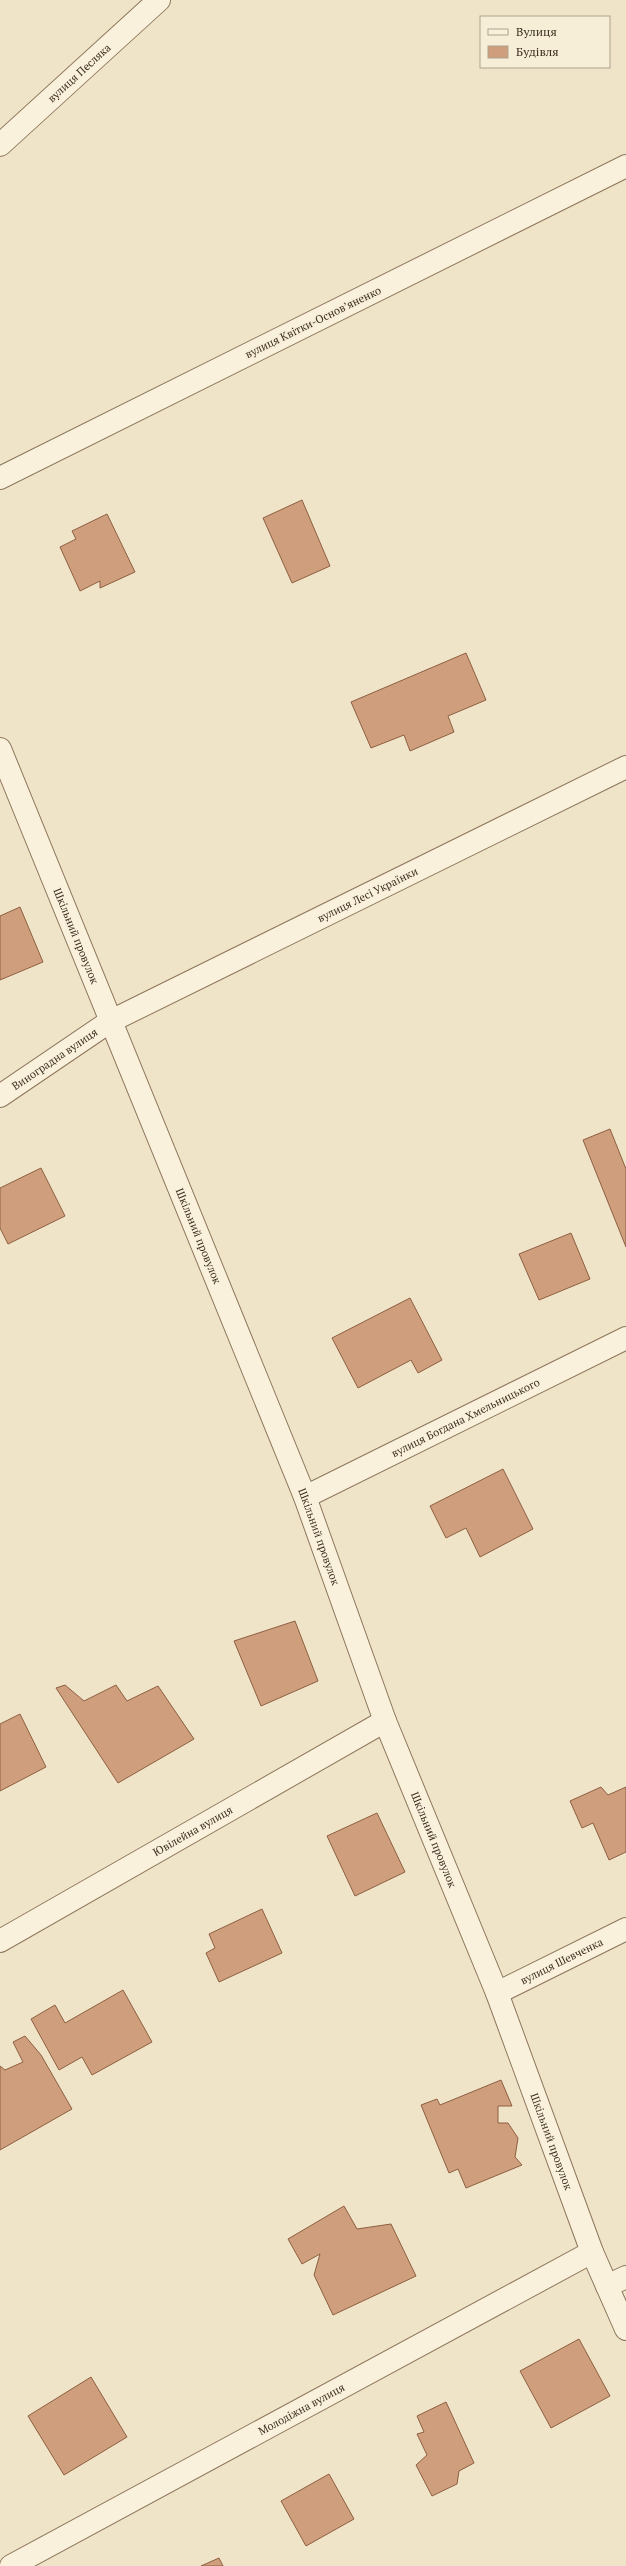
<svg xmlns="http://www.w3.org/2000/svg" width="626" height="2566" font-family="'PT Serif',serif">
<rect width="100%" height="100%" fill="#f0e4c8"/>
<path fill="#cf9f7d" stroke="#8d5f41" d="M302,500L330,566L292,583L263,518Z
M107,514L135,572L100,588V581L80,591L60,547L76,539L72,531Z
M466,653L486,700L448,716L454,732L410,751L404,735L371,748L351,702Z
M20,907L43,962L0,980V916Z
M610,1129L626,1169V1247L583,1140Z
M41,1168L65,1216L8,1244L0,1228V1188Z
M571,1233L590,1279L539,1300L519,1254Z
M410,1298L442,1360L418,1373L411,1360L358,1388L332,1338Z
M503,1469L533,1529L480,1557L466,1528L446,1538L430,1506Z
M295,1621L318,1681L261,1706L234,1641Z
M65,1685L84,1701L116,1685L127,1701L158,1686L194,1739L118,1783L56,1688Z
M20,1714L46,1767L0,1791V1724Z
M601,1787L608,1795L626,1787V1852L609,1860L593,1823L582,1828L570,1801Z
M377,1813L405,1872L355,1896L327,1836Z
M262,1909L282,1953L219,1982L206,1953L215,1948L209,1934Z
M123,1990L152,2042L92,2075L82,2057L59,2070L31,2019L55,2005L65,2023Z
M25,2036L41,2055L72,2109L0,2150V2066L5,2070L23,2062L13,2042Z
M501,2080L512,2106H498V2123H508L518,2138L515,2157L522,2165L466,2188L458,2169L449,2173L421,2105L437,2099L440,2105Z
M344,2206L357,2229L391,2224L416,2276L333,2315L314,2275L320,2254L302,2264L288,2239Z
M579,2339L610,2396L551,2428L520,2371Z
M91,2377L127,2437L64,2475L28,2416Z
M446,2402L474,2463L459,2471L457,2484L432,2496L416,2465L427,2455L417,2434L424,2432L417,2416Z
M329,2474L354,2519L306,2546L281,2501Z
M219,2558L223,2566H201Z"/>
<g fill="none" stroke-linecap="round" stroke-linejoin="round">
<defs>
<g id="minor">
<path id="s1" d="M0,145L159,0"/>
<path d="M0,478L626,166"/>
<path id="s2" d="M0,749L305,1497L385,1721L497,1993L592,2252L626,2329"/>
<path id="s3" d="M0,1096L109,1022L626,767"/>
<path id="s4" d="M305,1497L626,1338"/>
<path id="s5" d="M0,1941L385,1721"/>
<path id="s6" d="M497,1993L626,1929"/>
<path d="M607,2286L626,2277"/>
<path id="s7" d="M11,2566L592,2252"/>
</g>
</defs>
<use href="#minor" stroke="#8d765c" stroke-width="24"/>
<use href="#minor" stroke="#faf1dc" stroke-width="22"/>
</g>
<g text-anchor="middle" stroke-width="3.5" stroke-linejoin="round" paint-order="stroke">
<g font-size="11" fill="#3d2e20" stroke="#f7eed8">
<text dy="4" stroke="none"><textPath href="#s1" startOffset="107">вулиця Песляка</textPath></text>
<text transform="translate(313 322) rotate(-26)" y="4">вулиця Квітки-Основʼяненко</text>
<text dy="4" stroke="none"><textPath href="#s3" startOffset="420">вулиця Лесі Українки</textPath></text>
<text dy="4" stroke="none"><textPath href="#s2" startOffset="202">Шкільний провулок</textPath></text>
<text dy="4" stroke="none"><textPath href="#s3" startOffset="66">Виноградна вулиця</textPath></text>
<text dy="4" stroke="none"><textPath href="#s2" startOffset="526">Шкільний провулок</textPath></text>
<text dy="4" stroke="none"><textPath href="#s4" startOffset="179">вулиця Богдана Хмельницького</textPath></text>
<text dy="4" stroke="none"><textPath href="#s2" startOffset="850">Шкільний провулок</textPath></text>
<text dy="4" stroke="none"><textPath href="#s5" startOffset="222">Ювілейна вулиця</textPath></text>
<text dy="4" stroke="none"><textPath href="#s2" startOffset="1174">Шкільний провулок</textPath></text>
<text dy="4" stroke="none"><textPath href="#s6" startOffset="72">вулиця Шевченка</textPath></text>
<text dy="4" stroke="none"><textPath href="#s2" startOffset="1498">Шкільний провулок</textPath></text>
<text dy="4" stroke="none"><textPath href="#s7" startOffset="330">Молодіжна вулиця</textPath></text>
</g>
</g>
<rect x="480" y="16" width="130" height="52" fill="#f7eed8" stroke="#ada18e"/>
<rect x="488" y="29" width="20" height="6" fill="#faf1dc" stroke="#ada18e"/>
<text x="516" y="36" font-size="12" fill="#3d2e20">Вулиця</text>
<rect x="488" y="46" width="20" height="12" fill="#cf9f7d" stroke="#ada18e"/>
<text x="516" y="56" font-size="12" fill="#3d2e20">Будівля</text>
</svg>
